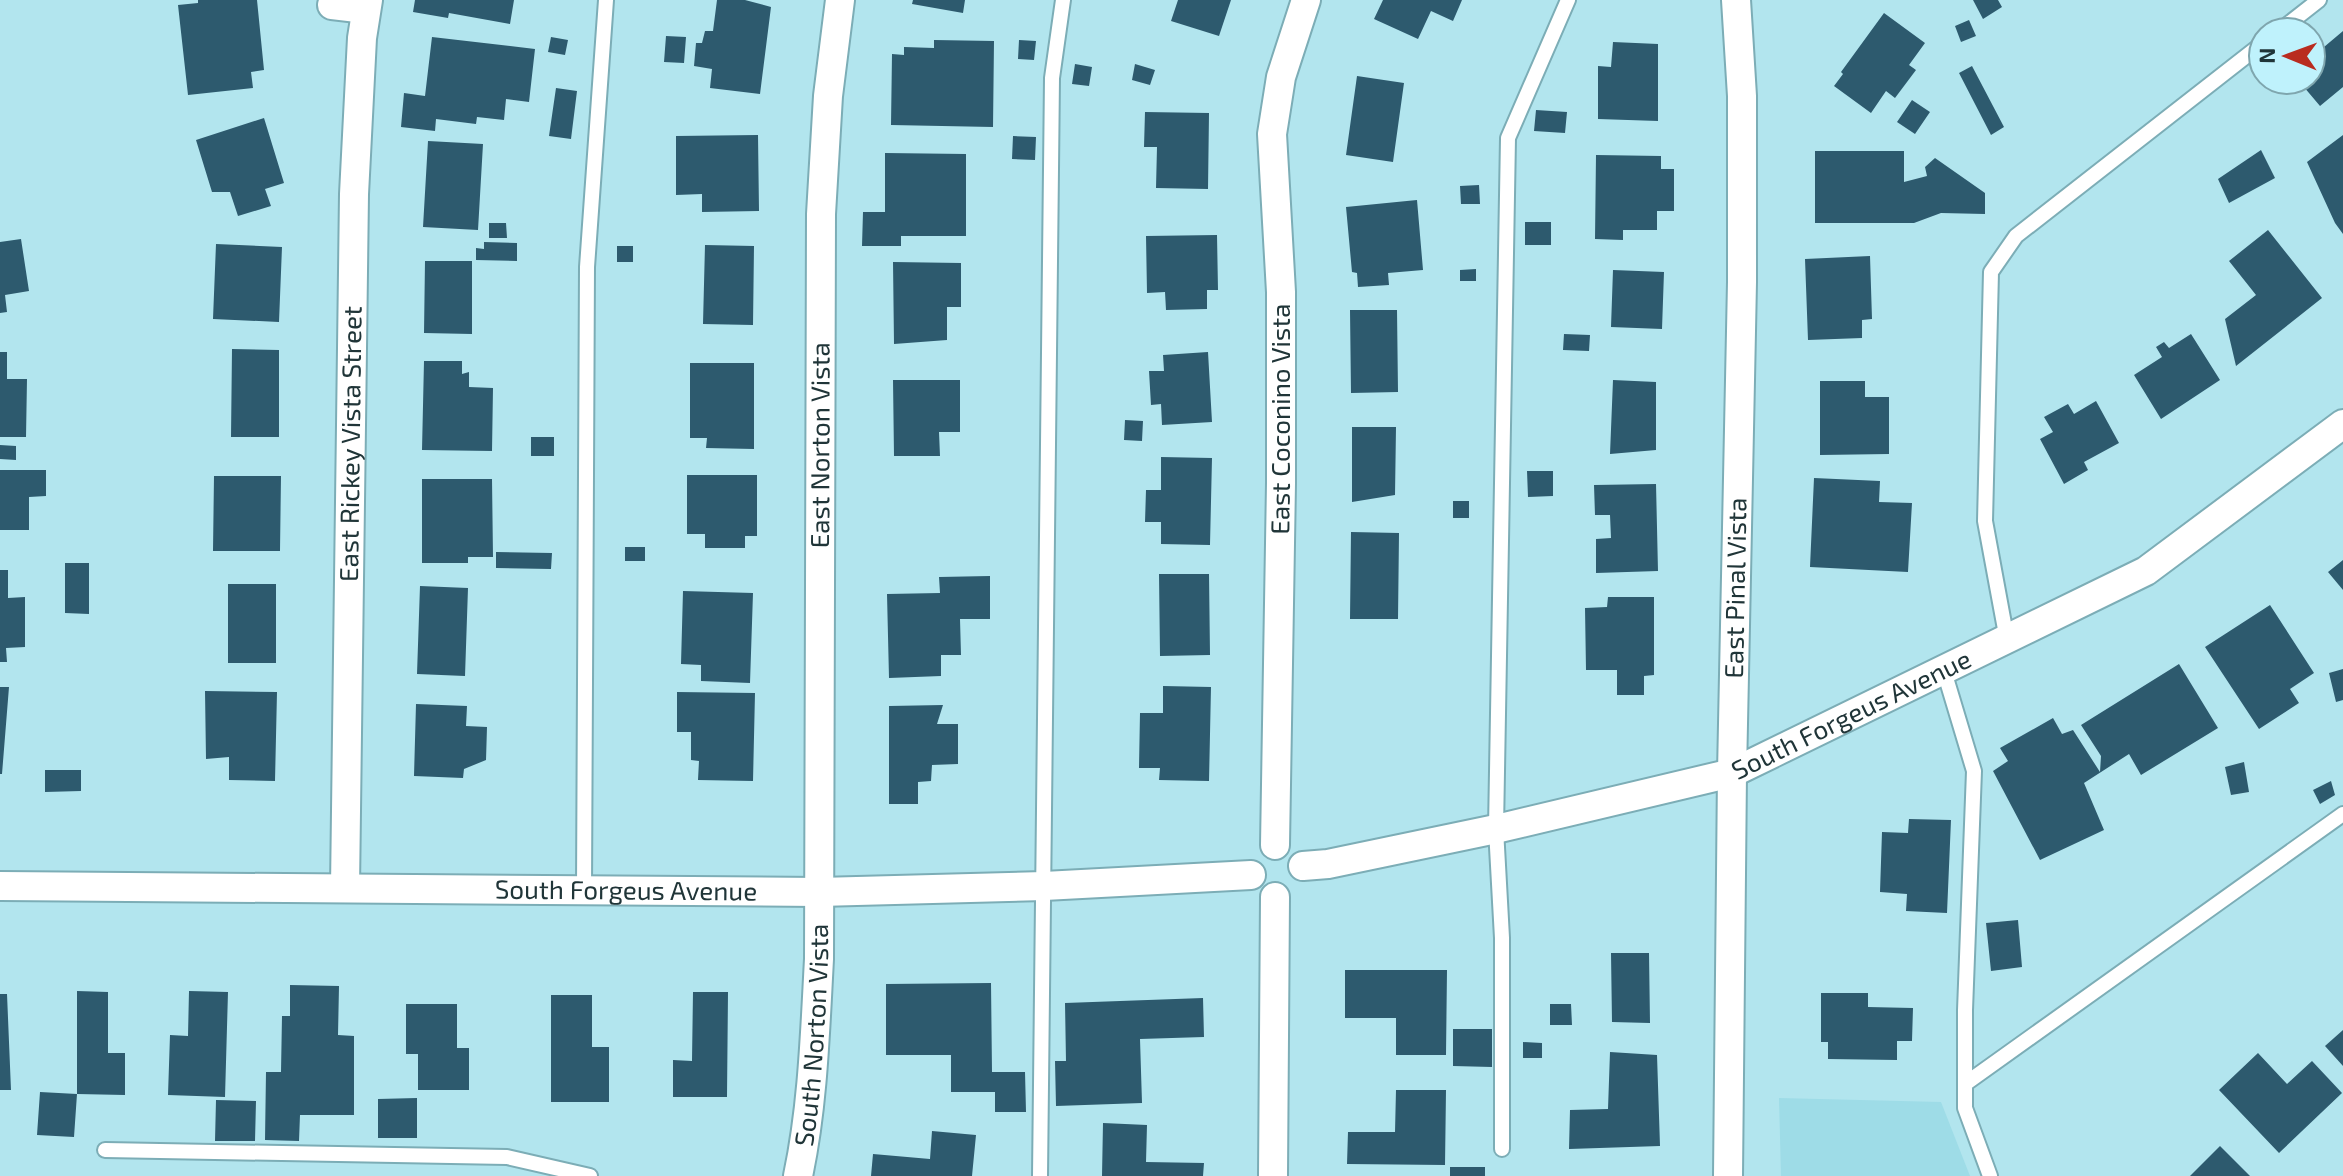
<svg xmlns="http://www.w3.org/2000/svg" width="2343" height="1176" font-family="'Exo 2',sans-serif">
<rect width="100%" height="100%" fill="#b2e5ee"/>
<path fill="#9edce7" d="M1779,1098L1941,1102L1970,1176H1781Z"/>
<path fill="#2d5a6e" d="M198,0H257L264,70L251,72L253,88L188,95L178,5L198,3Z
M415,0H514L510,24L449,13L448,18L413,12Z
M717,0H745L771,7L760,94L710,88L712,69L694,66L696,43H702L705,31H713Z
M913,0H965L963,13L912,4Z
M1178,0H1231L1219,36L1171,21Z
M1383,0H1462L1453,21L1431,11L1418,39L1374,19Z
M1973,0H1998L2002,7L1983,19Z
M1884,13L1925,43L1909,65L1916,70L1895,98L1886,91L1871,113L1834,86L1843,74L1841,72Z
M1969,20L1976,36L1961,42L1955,26Z
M2343,31V87L2320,106L2298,80H2311V58Z
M666,36L686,37L684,63L664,62Z
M432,37L535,49L529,102L506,99L504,120L477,117L476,124L436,119L435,131L401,127L404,93L425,96Z
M551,37L568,40L565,55L548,52Z
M934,40L994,41L993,127L891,125L892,54L904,55V47L934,48Z
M1019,40L1036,41L1034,60L1018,59Z
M1613,42L1658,44V121L1598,119V66L1611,67Z
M1075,64L1092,67L1089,86L1072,84Z
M1135,64L1155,70L1150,85L1132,80Z
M1972,66L2004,127L1991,135L1959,73Z
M1357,76L1404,83L1393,162L1346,155Z
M556,88L577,91L571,139L549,136Z
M1912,100L1930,112L1915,134L1897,122Z
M1536,110L1567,112L1565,133L1534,131Z
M1145,112L1209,113L1208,189L1156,188L1157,147H1144Z
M264,118L284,183L265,189L271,206L238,216L230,192H212L196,140Z
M758,135L759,211L702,212V194L676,195V136Z
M2343,135V234L2335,223L2307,162Z
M1013,136L1036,137L1035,160L1012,159Z
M428,141L483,144L478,230L423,227Z
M2261,150L2275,178L2229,203L2218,179Z
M1815,151H1904V182L1927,176L1925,167L1935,158L1985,193V214L1941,213L1914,223H1815Z
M885,153L966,154V236H901V246H862L863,212H885Z
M1596,155L1661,156V169H1674V211H1657V230H1623V240L1595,239Z
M1479,185L1480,204H1461L1460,186Z
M1417,200L1423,270L1388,273L1389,285L1358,287L1357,273L1352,272L1346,207Z
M1525,222H1551V245H1525Z
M489,223H506L507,238H489Z
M2268,230L2322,298L2236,366L2225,319L2256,295L2229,261Z
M1217,235L1218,290H1207V309L1166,310L1165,292L1147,293L1146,236Z
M21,239L29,291L5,295L7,312L0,313V242Z
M484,242L517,243V261L476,260V248L484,249Z
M216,244L282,247L279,322L213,319Z
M705,245L754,246L753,325L703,324Z
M617,246H633V262H617Z
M1870,256L1872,319L1862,320V338L1808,340L1805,259Z
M425,261H472V334L424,333Z
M893,262L961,263V307H947V340L894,344Z
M1476,269V281H1460V270Z
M1613,270L1664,272L1662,329L1611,327Z
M1350,310H1397L1398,392L1351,393Z
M1564,334L1590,335L1589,351L1563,350Z
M2191,334L2220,380L2161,419L2134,375L2162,357L2156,347L2164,342L2169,348Z
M232,349L279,350V437H231Z
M0,352H7V379H27L26,437H0Z
M1208,352L1212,422L1162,425L1161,404L1151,405L1149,371H1164L1163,355Z
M424,361H462V374L469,372V387L493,388L492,451L422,450Z
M690,363H754V449L706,448L707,438H690Z
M893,380H960V432H939L940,456H894Z
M1613,380L1656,382V450L1610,454Z
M1820,381H1865V397H1889V454L1820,455Z
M2096,401L2119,443L2084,462L2088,470L2064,484L2040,439L2053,432L2044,417L2068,404L2074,414Z
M1125,420L1143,421L1142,441L1124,440Z
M1352,427H1396L1395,495L1352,502Z
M531,437H554V456H531Z
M0,445L16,446V460L0,459Z
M1161,457L1212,458L1210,545L1161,544V522H1145L1146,490H1161Z
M0,470H46V496L29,497V530H0Z
M1527,471H1553V496L1528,497Z
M687,475H757V536H745V548H705V534H687Z
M214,476H281L280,551H213Z
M1814,478L1880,481L1879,502L1912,503L1908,572L1810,567Z
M422,479H492L493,557H468V563H422Z
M1656,484L1658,571L1596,573V539L1611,538L1610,515H1595L1594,485Z
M1453,501H1469V518H1453Z
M1351,532L1399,533L1398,619H1350Z
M625,547H645V561H625Z
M496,552L552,553L551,569L496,568Z
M2343,560V590L2328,572Z
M65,563H89V614L65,613Z
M0,570H8V598L25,597V647L6,648L7,662H0Z
M1159,574H1209L1210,655L1160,656Z
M990,576V619H960L961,655H941V676L889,678L887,594L940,593L939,577Z
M228,584H276V663H228Z
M420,586L468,588L465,676L417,674Z
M683,591L753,593L750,683L701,681V665L681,664Z
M1608,597H1654V675L1644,676V695H1617V670H1586L1585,608L1607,607Z
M2270,605L2314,673L2290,689L2299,703L2259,729L2205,647Z
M2179,664L2218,728L2141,775L2129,754L2084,783L2104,830L2040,860L1993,771L2008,761L2000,748L2053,718L2062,734L2073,730L2100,772L2101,756L2081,725Z
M2343,669V700L2336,702L2329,673Z
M1163,686L1211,687L1209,781L1159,780L1160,768H1139L1140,713H1163Z
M0,687H9L2,774H0Z
M205,691L277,692L275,781L229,780V757L206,759Z
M677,692L755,693L753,781L698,780L699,761L691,760V732H677Z
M416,704L467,706L466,726L487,727L486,760L464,769L463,778L414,776Z
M943,705L937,724H958V764L932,765L931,781L918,782V804H889V706Z
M2244,762L2249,792L2231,795L2225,767Z
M45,770H81V791L45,792Z
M2331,781L2335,795L2320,804L2313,790Z
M1909,819L1951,820L1947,913L1906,911L1907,894L1880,892L1882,832L1908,833Z
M2018,920L2022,967L1991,971L1986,923Z
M1611,953H1649L1650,1023L1612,1022Z
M1345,970H1447L1446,1055H1396V1018H1345Z
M991,983L992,1072H1025L1026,1112H995V1092H951V1055H886V984Z
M290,985L339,986L338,1035L354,1036V1115H300L299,1141L265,1140L266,1072H281L282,1016H290Z
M77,991L108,992V1053H125V1095L77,1094L74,1137L37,1135L40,1092L77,1094Z
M189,991L228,992L225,1097L168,1095L170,1035L188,1036Z
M693,992H728L727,1097H673V1060L692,1061Z
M1821,993H1868V1007L1913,1008L1912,1041H1897V1060L1828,1059V1042H1821Z
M0,994H7L11,1090H0Z
M551,995H592V1047H609V1102H551Z
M1203,998L1204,1037L1140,1039L1142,1103L1056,1106L1055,1061H1066L1065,1003Z
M406,1004H457V1048H469V1090H418V1054H406Z
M1550,1004H1571L1572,1025H1550Z
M1453,1029H1492V1067L1453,1066Z
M2343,1030V1066L2325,1046Z
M1523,1042L1542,1043V1058H1523Z
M1610,1052L1657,1055L1660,1146L1569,1149L1570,1110L1608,1109Z
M2258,1053L2287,1084L2312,1061L2342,1093L2279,1153L2219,1090Z
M1396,1090H1446L1445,1165L1347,1164L1348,1132H1395Z
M417,1098V1138H378V1099Z
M216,1100L256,1101L255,1141H215Z
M1103,1123L1147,1125L1146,1162L1204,1163L1203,1176H1102Z
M932,1131L976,1135L972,1176H871L873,1154L930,1159Z
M2220,1146L2250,1176H2190Z
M1450,1167H1485V1176H1450Z"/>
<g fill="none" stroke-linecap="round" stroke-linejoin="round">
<defs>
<path id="lane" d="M2278,32L2319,0
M2007,640L1985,521L1991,272L2016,236L2263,43
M1944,671L1974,771L1965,1010V1108L1990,1176
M584,890L587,267L606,0
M1965,1084L2343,814
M1502,1149V938L1496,829L1508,138L1568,0
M105,1150L507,1157L590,1176
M1040,1176L1052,78L1063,0"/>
<g id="street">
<path d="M332,5L366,9"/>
<path id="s1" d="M1275,845L1281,483V292L1272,134L1281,77L1306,0"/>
<path id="s2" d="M1303,866L1328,864L1496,829L1732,773L2146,571L2343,424"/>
<path id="s3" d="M0,886L819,892L1044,886L1251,875"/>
<path id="s4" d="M345,888L354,194L362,38L368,0"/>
<path id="s5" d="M798,1176C813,1105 815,1032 819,959L821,214L828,96L840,0"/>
<path d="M1273,1176L1275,897"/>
<path id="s6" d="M1728,1176L1732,773L1742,282V96L1736,0"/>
</g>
</defs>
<use href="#lane" stroke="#7cadb6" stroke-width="18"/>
<use href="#street" stroke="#7cadb6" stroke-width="32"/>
<use href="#lane" stroke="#fff" stroke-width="14"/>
<use href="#street" stroke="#fff" stroke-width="28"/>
</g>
<g text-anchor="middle" stroke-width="8" stroke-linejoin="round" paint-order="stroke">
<g font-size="26" fill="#203538" stroke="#bff2fc">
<text dy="9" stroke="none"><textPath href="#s1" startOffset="426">East Coconino Vista</textPath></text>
<text dy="9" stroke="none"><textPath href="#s4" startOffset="444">East Rickey Vista Street</textPath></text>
<text dy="9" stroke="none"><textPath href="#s5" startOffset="732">East Norton Vista</textPath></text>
<text dy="9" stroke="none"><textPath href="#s6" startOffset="588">East Pinal Vista</textPath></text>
<text dy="9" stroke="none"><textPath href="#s2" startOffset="572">South Forgeus Avenue</textPath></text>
<text dy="9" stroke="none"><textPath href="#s3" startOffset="626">South Forgeus Avenue</textPath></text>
<text dy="9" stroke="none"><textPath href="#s5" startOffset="142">South Norton Vista</textPath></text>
</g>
</g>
<g transform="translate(2287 56) rotate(271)"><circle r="38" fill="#bff2fc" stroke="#7fa6ae" stroke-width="2"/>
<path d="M0-6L14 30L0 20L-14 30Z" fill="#b92c1f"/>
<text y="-12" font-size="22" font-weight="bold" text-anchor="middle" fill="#203538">N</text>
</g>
</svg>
